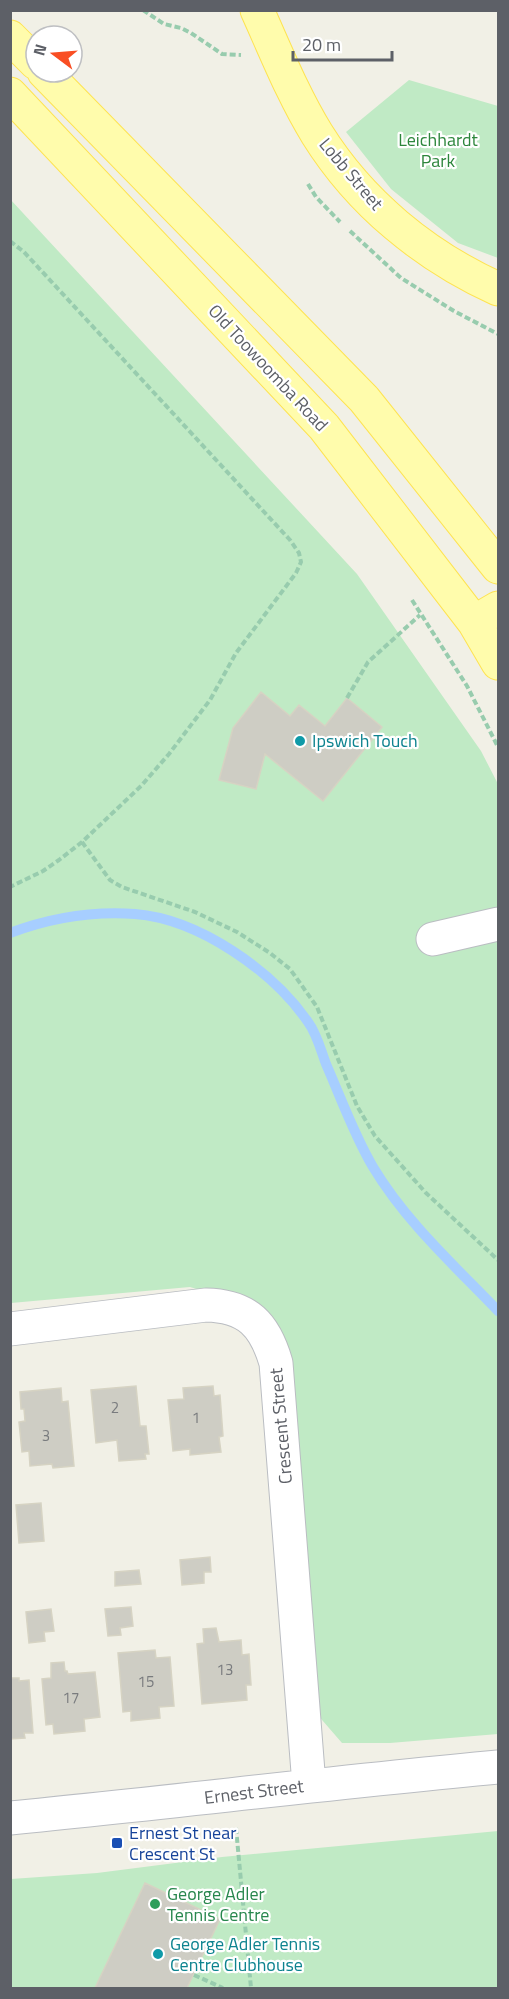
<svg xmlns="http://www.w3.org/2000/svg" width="509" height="1999" font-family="'Titillium Web',sans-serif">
<rect width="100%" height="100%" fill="#f1f0e6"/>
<path fill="#c0eac5" d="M409,80L498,106V258L458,243L391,189L346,132Z
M10,199L357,574L481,751L498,784V1734L390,1743H342L316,1713L282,1357L226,1298L190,1287L11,1303Z
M498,1831V1988H11V1879L97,1873L222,1857Z"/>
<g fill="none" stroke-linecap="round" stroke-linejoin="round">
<path stroke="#a7ceff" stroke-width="10" d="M10,933C50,918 93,911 135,914C199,919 273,971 308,1022C317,1034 321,1051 326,1064C341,1098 354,1135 373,1167C406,1222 454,1265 498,1311"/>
</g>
<path fill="#cecdc4" stroke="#d6d3c3" stroke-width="1.5" d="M261,692L290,716L299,705L325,726L347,698L382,727L323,801L265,754L256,789L219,780L233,728Z
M136,1386L140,1426H146L149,1454H145L146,1459L119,1461L117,1440L96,1443L91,1390Z
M213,1386L214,1396L220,1395L223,1436L219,1437L221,1452L190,1455V1449L173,1451L168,1400L184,1399L183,1388Z
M61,1388L62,1402L68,1401L74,1466L53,1468L52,1464L30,1466L29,1451L22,1452L19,1422L25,1421L24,1409H21L20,1392Z
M41,1503L44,1541L19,1543L16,1505Z
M210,1557L211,1572H204V1583L182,1585L180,1560Z
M139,1570L141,1584L115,1586V1572Z
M131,1607L133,1626L120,1628L121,1635L108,1636L105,1609Z
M51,1609L54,1631L44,1632L45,1641L29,1643L26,1612Z
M216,1628L219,1642L241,1640L242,1655L249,1654L251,1685H246L247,1700L202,1704L197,1644L204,1643L203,1629Z
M155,1650L156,1658L170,1657L174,1706L159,1707L160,1718L131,1721V1711L123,1712L118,1653Z
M64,1662L65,1671H67L68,1674L95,1672L100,1717L84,1719L85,1731L54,1734L53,1724L46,1725L42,1679L51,1678V1663Z
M10,1678H19V1681L29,1680L33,1733H24L25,1738L10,1739Z
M145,1883L220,1919L187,1988H95Z"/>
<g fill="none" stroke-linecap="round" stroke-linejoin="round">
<defs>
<path id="minor" d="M433,939L498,924
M10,1329L206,1305C248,1306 265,1325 276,1363L309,1785
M10,1818C173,1802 336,1782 498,1767"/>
<path id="major" d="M257,10C276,52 293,95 317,134C360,203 425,256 498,289
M10,37L36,63
M44,72L364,399L498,567
M10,94L324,427L474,622L498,663
M474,622L498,608"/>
</defs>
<use href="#minor" stroke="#babdc2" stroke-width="35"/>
<use href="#major" stroke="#fee351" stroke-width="35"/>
<path stroke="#98ccae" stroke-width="4" stroke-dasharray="6 3" stroke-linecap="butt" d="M143,10L164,24L181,28L191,33L222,54L241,55
M308,184L316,197L340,222
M350,231L401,278L454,311L498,334
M10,241L24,252L290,540L299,553L301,562L296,573L236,653L210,700L169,754L141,786L82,842L59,860L43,871L10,887
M412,600L467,686L498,747
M347,698L368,662L420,615
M82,842L110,880L122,887L195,912L237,932L270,953L290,969L317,1007L357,1106L375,1136L426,1193L498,1260
M236,1828L251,1988
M194,1975L223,1988"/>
<use href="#minor" stroke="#fff" stroke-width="33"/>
<use href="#major" stroke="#fffcac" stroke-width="33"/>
</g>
<g fill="#0f9aa8" stroke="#fff" stroke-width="2">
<circle cx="300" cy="741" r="6"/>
<circle cx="158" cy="1954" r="6"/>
</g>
<rect fill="#1a4fb4" stroke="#fff" stroke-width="2" x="111" y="1837" width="12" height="12" rx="3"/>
<circle fill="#2e9e5b" stroke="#fff" stroke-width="2" cx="155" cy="1904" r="6"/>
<g text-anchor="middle" stroke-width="4.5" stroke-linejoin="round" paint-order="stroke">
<g font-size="15" fill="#797b7e">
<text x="115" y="1413">2</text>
<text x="196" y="1423">1</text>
<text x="46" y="1441">3</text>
<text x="225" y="1675">13</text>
<text x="146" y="1687">15</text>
<text x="71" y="1703">17</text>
</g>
<g font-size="18" fill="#2d863c" stroke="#fff">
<text x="438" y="146">Leichhardt<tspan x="438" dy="21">Park</tspan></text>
</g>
<g font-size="18" fill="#5d6067" stroke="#fff">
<text transform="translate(351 174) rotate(50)" y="6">Lobb Street</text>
<text transform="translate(268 368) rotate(47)" y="6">Old Toowoomba Road</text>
<text transform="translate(281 1426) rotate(-95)" y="6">Crescent Street</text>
<text transform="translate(254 1792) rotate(-7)" y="6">Ernest Street</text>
</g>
<g font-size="18" fill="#0d838f" stroke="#fff" text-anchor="start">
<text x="312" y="747">Ipswich Touch</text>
<text x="170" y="1950">George Adler Tennis<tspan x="170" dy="21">Centre Clubhouse</tspan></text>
</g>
<g font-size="18" fill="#164399" stroke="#fff" text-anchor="start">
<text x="129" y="1839">Ernest St near<tspan x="129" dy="21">Crescent St</tspan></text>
</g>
<g font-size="18" fill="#27864d" stroke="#fff" text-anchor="start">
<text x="167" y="1900">George Adler<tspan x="167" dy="21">Tennis Centre</tspan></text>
</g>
</g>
<rect width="509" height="1999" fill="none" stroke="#5d6067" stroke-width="24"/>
<g transform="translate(54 54) rotate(286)"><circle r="28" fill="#ffffff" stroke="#bebfc2" stroke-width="1.5"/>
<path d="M0-4.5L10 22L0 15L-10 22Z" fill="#f94e23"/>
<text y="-9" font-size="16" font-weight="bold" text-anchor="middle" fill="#5d6067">N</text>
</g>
<path d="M293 51v9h99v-9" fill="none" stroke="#5d6067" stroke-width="3"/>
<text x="302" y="51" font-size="18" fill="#5d6067" stroke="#ffffff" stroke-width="4.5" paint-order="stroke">20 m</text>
</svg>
